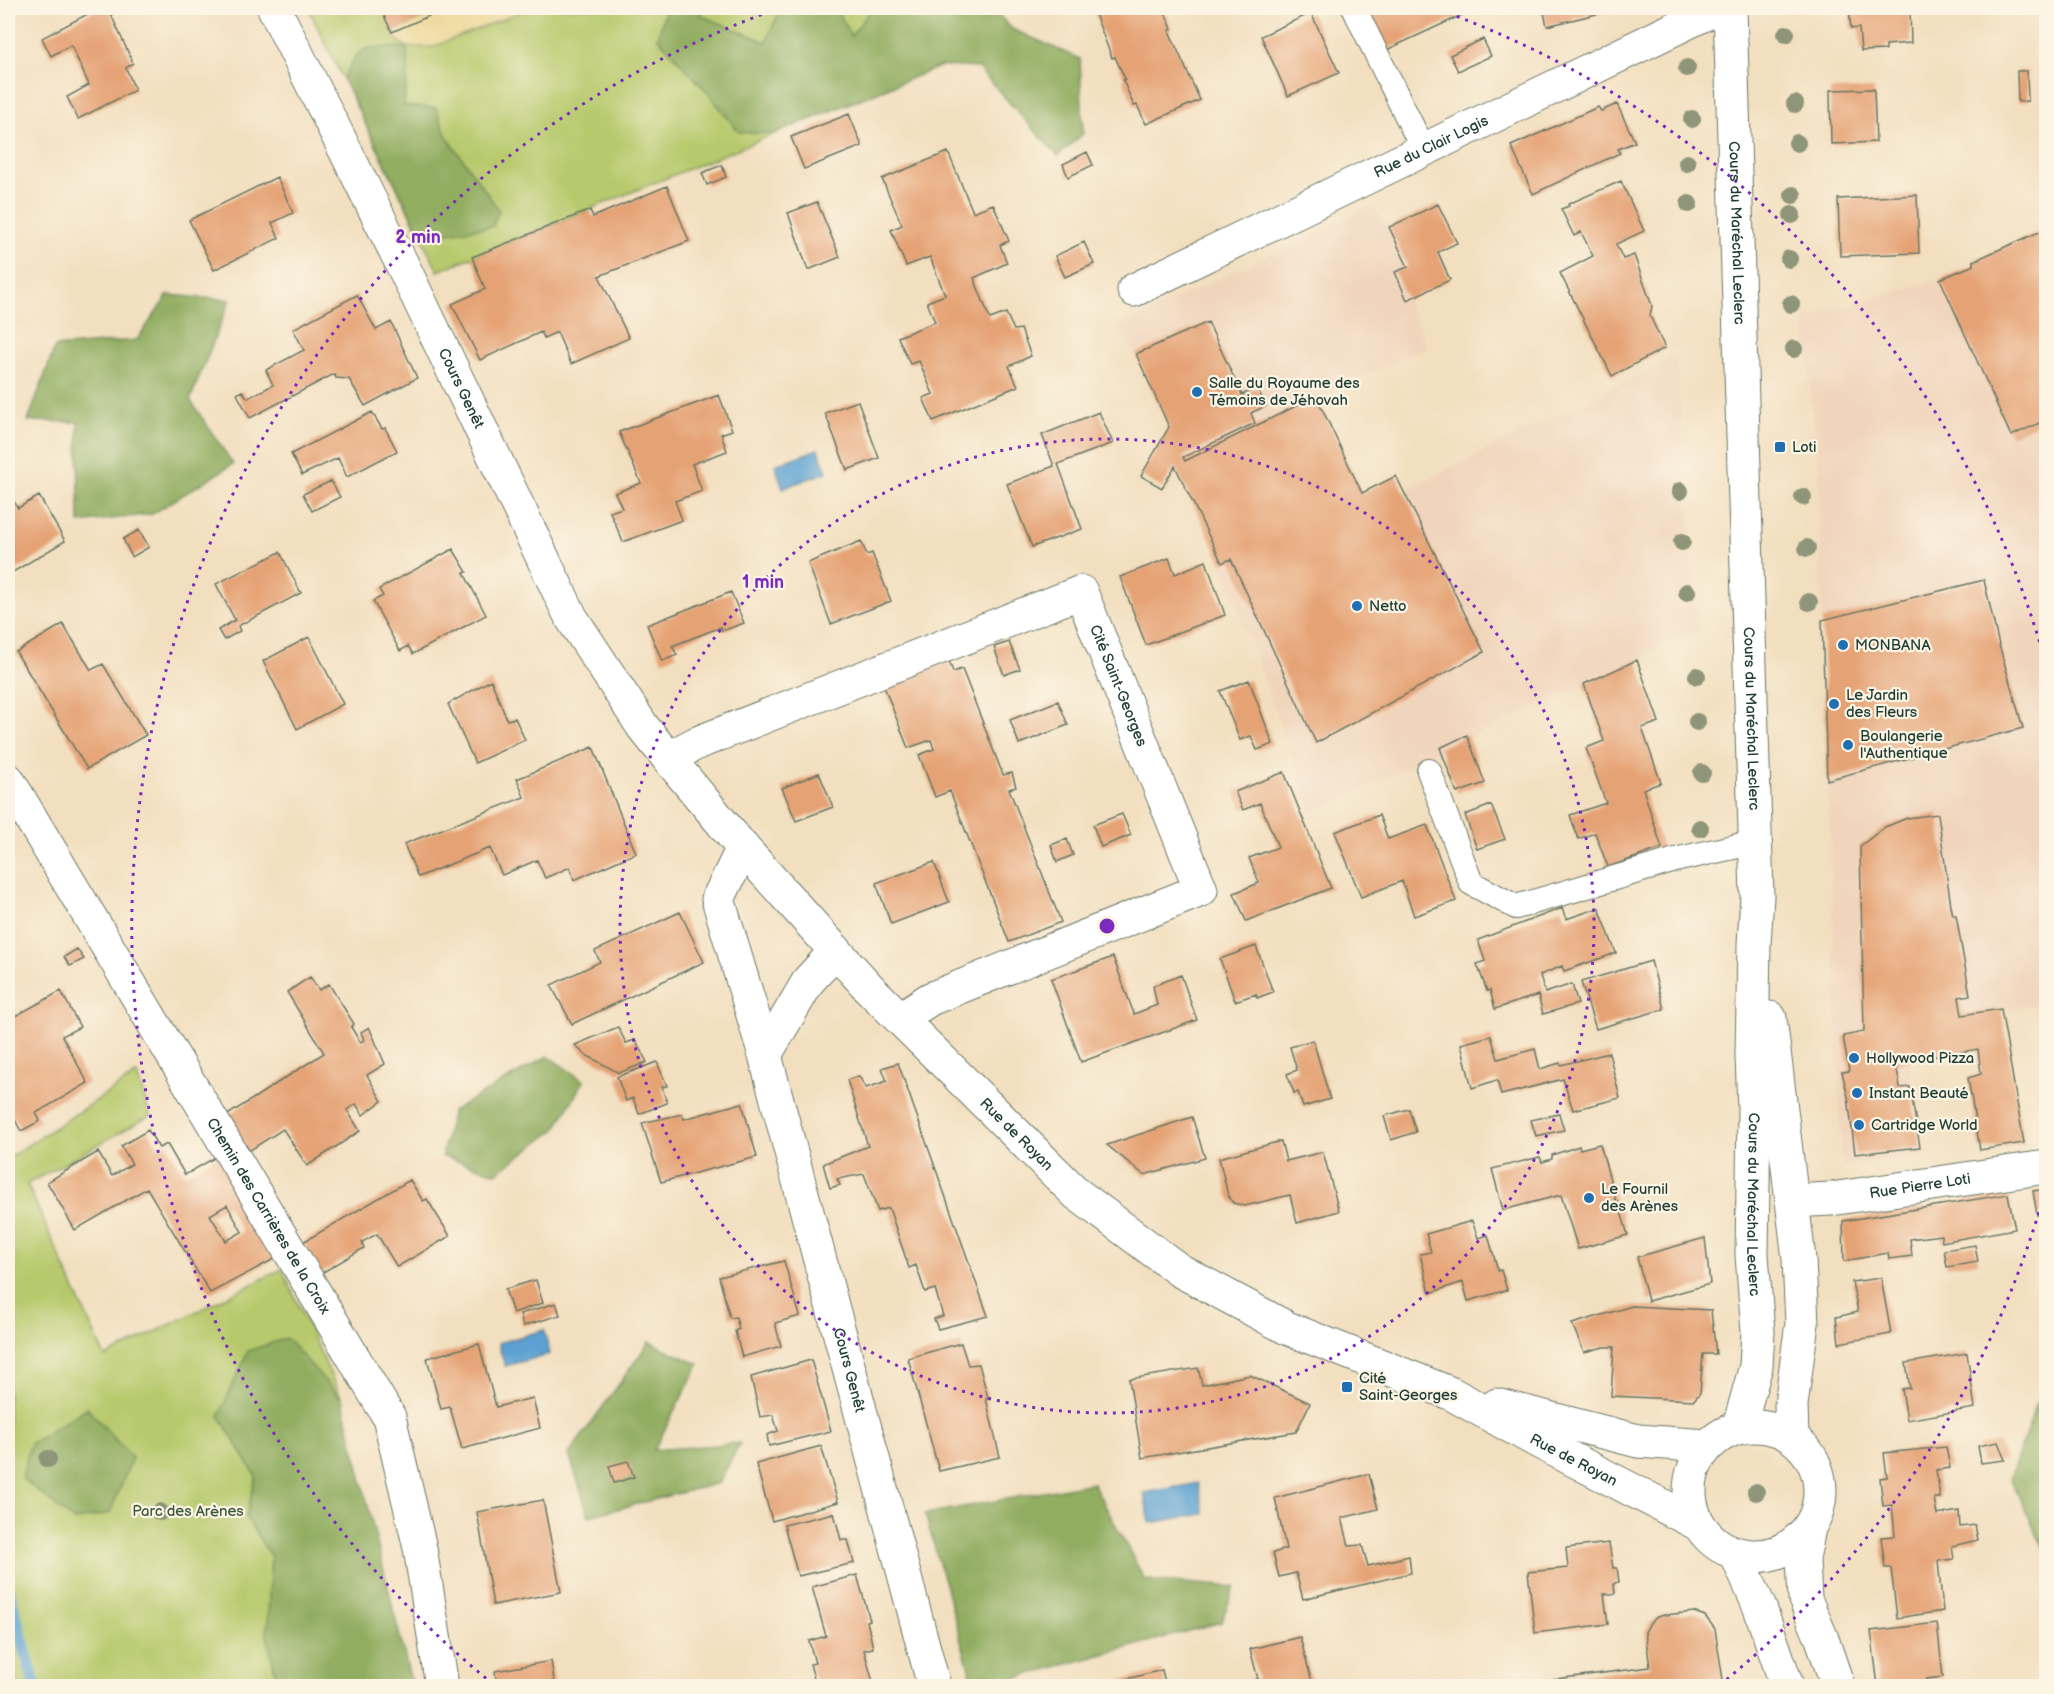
<svg xmlns="http://www.w3.org/2000/svg" width="2054" height="1694" font-family="'Balsamiq Sans',sans-serif">
<rect width="100%" height="100%" fill="#fcf5e5"/>
<filter id="ink" filterUnits="userSpaceOnUse"><feTurbulence type="fractalNoise" baseFrequency=".0167" numOctaves="2"/><feDisplacementMap in="SourceGraphic" scale="12" xChannelSelector="R" yChannelSelector="G"/><feConvolveMatrix kernelMatrix="1 2 1 2 8 2 1 2 1" color-interpolation-filters="sRGB"/></filter>
<filter id="wash" filterUnits="userSpaceOnUse"><feTurbulence type="fractalNoise" baseFrequency=".008" numOctaves="4" result="noise"/><feDisplacementMap in="SourceGraphic" scale="24" xChannelSelector="R" yChannelSelector="G"/><feGaussianBlur stdDeviation="1.35" result="paint"/><feColorMatrix in="noise" values="0 0 0 0 0 0 0 0 0 0 0 0 0 0 0 0 0 1.4 0 .05"/><feComposite in="paint" operator="in"/></filter>
<g filter="url(#wash)">
<rect width="100%" height="100%" fill="#f2dfbf"/>
<path fill="#f0d5bc" d="M1372,206L1389,227L1408,267L1395,272L1427,347L1316,396L1363,492L1396,476L1404,491L1676,356L1698,630L1312,812L1222,563L1175,467L1162,488L1141,476L1169,427L1136,354L1117,327Z
M2046,229V1004L1973,1013L1909,1060L1910,1087L1921,1156L1842,1166L1822,620L1819,477L1804,319L1940,279L1974,265L1973,261Z"/>
<path fill="#b7c96c" stroke="#6b8350" stroke-width="1.5" d="M308,8H969L988,47L438,271Z
M137,1074L150,1116L27,1184L105,1357L282,1269L342,1399L402,1686H8V1158Z"/>
<path fill="#91ad60" stroke="#58754a" stroke-width="1.5" d="M666,8H702L700,15L766,42L781,8H836L851,36L872,8H992L1012,29L1080,59L1083,134L1058,156L978,68L941,66L773,134L739,132L708,93L658,38Z
M407,47L408,71L404,106L436,108L447,137L499,210L493,226L435,235L415,223L343,79L356,55L367,48Z
M168,295L230,300L190,400L233,464L152,514L79,523L78,422L28,421L55,347L137,340Z
M548,1056L584,1081L555,1130L496,1173L442,1156L452,1111Z
M286,1338L342,1399L412,1686H278L267,1635L271,1557L246,1517L256,1476L219,1416L248,1351Z
M649,1342L699,1364L654,1450L740,1443L719,1483L589,1516L569,1454Z
M2045,1381H2046V1553L2010,1478Z
M87,1408L132,1458L110,1513L74,1521L22,1478L30,1444Z
M1093,1483L1145,1580L1235,1587L1221,1622L986,1686H974L925,1514Z"/>
<path fill="#eeda9e" stroke="#868c69" stroke-width="1.5" d="M447,8H526L513,15L432,47H407L395,38L392,32Z"/>
<path fill="#5ca1d1" stroke="#3e6f82" stroke-width="1.5" d="M818,449L827,472L783,488L775,465Z
M544,1330L550,1354L505,1366L498,1343Z
M1198,1483L1204,1514L1150,1523L1144,1493Z"/>
<g fill="none" stroke-linecap="round" stroke-linejoin="round">
<path stroke="#5ca1d1" stroke-width="12" d="M8,1587L35,1686"/>
</g>
<g id="blocks">
<path fill="#e5a374" fill-rule="evenodd" d="M99,8H108L133,63L126,68L135,90L78,119L67,97L89,85L71,45L51,56L42,38Z
M380,8H447L392,32Z
M1089,8H1157L1158,11L1164,10L1172,29L1169,31L1200,100L1146,124L1137,105L1134,106L1123,80L1125,79L1115,57L1112,58L1095,14H1092Z
M1360,8H1477L1380,53Z
M1543,8H1621L1547,26Z
M1849,8H1910L1911,43L1886,45V50L1861,51L1859,28L1851,29Z
M1311,13L1339,73L1288,96L1261,36Z
M1483,39L1491,56L1458,71L1450,55Z
M2017,71H2027L2028,101L2018,102Z
M1874,89L1876,142L1831,144L1830,90Z
M1617,104L1635,142L1618,149L1620,153L1533,194L1511,146L1598,107L1601,111Z
M849,114L862,146L804,169L791,137Z
M948,152L973,212L993,204L1009,241L1000,245L1007,263L974,278L990,319L1006,313L1014,330L1021,329L1031,356L1009,366L1018,386L933,421L923,398L933,394L919,361L910,364L898,337L935,322L927,302L945,295L930,257L906,266L891,230L902,225L882,179Z
M1087,152L1093,165L1068,177L1063,164Z
M722,165L726,177L707,185L702,173Z
M277,177L293,213L272,223L279,238L214,270L189,220Z
M1621,181L1644,231L1616,244L1623,259L1634,255L1652,306L1650,316L1665,348L1612,376L1560,273L1593,256L1581,232L1574,236L1561,209L1569,206L1568,204Z
M667,186L689,241L599,276L629,338L571,364L557,332L544,338L541,332L480,360L452,304L485,289L472,257L590,210L593,217Z
M1917,195L1919,253L1840,256L1838,199Z
M817,202L840,257L808,270L788,213Z
M1438,204L1457,243L1438,252L1450,280L1407,300L1395,272L1408,267L1389,227Z
M2046,229V420L2011,436L1940,279L1974,265L1973,261Z
M1084,242L1094,264L1065,277L1055,256Z
M357,295L376,330L391,322L417,378L365,406L349,379L336,378L334,374L250,418L237,394L242,391L248,398L273,385L266,370L304,350L293,329Z
M1208,322L1242,395L1257,388L1266,406L1251,413L1255,423L1183,457L1185,461L1316,396L1362,493L1396,476L1484,652L1316,743L1231,559L1222,563L1175,466L1162,488L1141,476L1169,427L1136,354Z
M719,395L732,430L721,434L727,451L692,464L702,491L675,501L682,520L623,542L610,512L622,508L615,493L641,483L619,432Z
M858,401L879,458L847,470L825,413Z
M372,412L382,429L385,428L397,451L347,477L338,458L302,475L291,454Z
M1099,412L1113,443L1058,464L1082,529L1032,547L1007,484L1054,466L1042,435Z
M331,481L340,497L312,511L303,494Z
M39,496L65,541L8,575V503L13,500L18,508Z
M139,530L149,547L132,557L123,539Z
M861,541L867,555L872,553L891,601L831,624L808,563Z
M453,549L467,572L464,573L486,615L413,654L408,646L400,651L373,601L383,596L379,589Z
M280,552L301,593L238,626L240,631L224,640L218,630L235,620L216,584Z
M1169,558L1175,574L1206,561L1225,615L1146,645L1120,577Z
M1984,580L1998,641L2023,728L1827,780L1822,620Z
M731,592L744,623L722,631L721,627L672,646L677,655L662,661L647,625Z
M63,624L91,670L103,664L146,735L87,769L16,652Z
M309,637L343,704L297,729L263,661Z
M1009,642L1020,669L1004,675L994,647Z
M948,658L953,672L962,669L1003,775L1012,773L1016,787L1009,789L1061,922L1009,942L950,791L935,797L919,755L934,749L931,740L908,748L883,684Z
M1637,660L1659,722L1642,728L1661,783L1643,789L1662,848L1608,867L1595,833L1578,839L1570,815L1606,803L1586,748L1604,741L1584,684Z
M491,680L507,720L515,718L525,740L475,763L448,704Z
M1249,680L1273,744L1257,750L1251,736L1240,740L1220,691Z
M1058,701L1068,725L1019,744L1010,720Z
M1467,735L1485,783L1457,793L1440,748Z
M593,747L636,853L574,880L570,867L545,878L537,860L502,875L490,848L418,877L404,844L524,797L517,779Z
M1284,772L1331,888L1246,921L1234,893L1259,883L1249,858L1278,847L1260,803L1243,810L1235,792Z
M819,773L833,807L796,821L782,788Z
M1491,805L1505,839L1477,849L1465,815Z
M1122,814L1131,835L1101,847L1093,825Z
M1938,814L1951,906L1953,915H1956L1970,995L1959,997L1962,1015L2001,1009L2024,1143L1980,1150L1968,1078L1981,1074L1978,1049L1896,1063L1900,1088L1910,1087L1920,1147L1855,1154L1848,1097L1842,1072L1849,1071L1843,1036L1864,1032L1860,846L1885,827L1907,818Z
M1379,815L1388,839L1427,825L1456,901L1414,916L1402,881L1361,897L1335,832Z
M1067,839L1073,855L1057,862L1051,845Z
M934,862L949,902L891,924L876,883Z
M1562,908L1566,919L1599,908L1616,953L1564,971L1562,966L1540,975L1545,993L1572,984L1578,1004L1543,1014L1538,995L1495,1009L1490,990L1487,991L1477,964L1485,961L1478,940Z
M680,912L704,962L572,1024L551,985L600,962L595,951Z
M1256,946L1273,992L1257,998L1256,994L1235,1001L1220,959Z
M77,949L84,959L70,966L64,957Z
M1113,957L1134,1014L1157,1005L1153,986L1181,975L1197,1020L1081,1062L1051,979Z
M1651,961L1664,1009L1596,1029L1581,982Z
M310,977L319,990L329,984L354,1024L351,1027L360,1042L364,1040L361,1032L369,1027L385,1064L367,1075L382,1101L363,1115L356,1104L347,1110L360,1131L307,1166L283,1129L247,1152L226,1116L324,1053L287,992Z
M61,991L80,1027L62,1036L88,1083L36,1113L40,1121L21,1131L8,1107V1020Z
M618,1027L626,1043L635,1040L647,1062L619,1073L584,1054L575,1045Z
M1491,1036L1498,1059L1535,1049L1540,1069L1560,1063L1561,1065L1609,1053L1620,1098L1573,1110L1563,1079L1501,1095L1497,1080L1472,1088L1461,1044Z
M1313,1040L1330,1099L1303,1107L1298,1092L1294,1093L1287,1074L1297,1070L1290,1047Z
M657,1062L667,1086L662,1087L667,1103L639,1114L633,1098L626,1101L617,1077Z
M898,1063L988,1316L938,1329L934,1319L943,1316L935,1289L925,1292L916,1265L909,1268L889,1208L878,1211L864,1174L837,1179L840,1185L830,1188L823,1164L868,1146L847,1080L859,1076L866,1088L887,1081L882,1068Z
M742,1103L757,1157L661,1182L642,1123L682,1114L684,1119Z
M1409,1109L1416,1132L1391,1140L1384,1116Z
M1559,1114L1564,1130L1536,1136L1531,1120Z
M1192,1117L1205,1158L1144,1175L1107,1145Z
M148,1130L159,1148L167,1144L185,1175L219,1155L280,1256L210,1293L147,1188L75,1230L47,1182L98,1152L112,1176L132,1164L121,1146ZM227,1205L242,1232L226,1241L210,1215Z
M1281,1141L1286,1161L1323,1152L1339,1211L1297,1223L1290,1195L1245,1206L1233,1203L1228,1195L1219,1158Z
M1600,1144L1616,1201L1618,1202L1628,1235L1578,1249L1561,1195L1503,1210L1492,1169L1540,1157L1542,1162L1552,1159V1155L1579,1146L1580,1149Z
M410,1180L423,1201L427,1199L450,1236L397,1267L377,1234L362,1242L364,1248L320,1274L303,1242Z
M2046,1189V1213L2037,1215L2033,1191Z
M2008,1194L2015,1229L1942,1242L1941,1235L1910,1239L1912,1256L1889,1259L1888,1253L1844,1261L1843,1221Z
M1472,1221L1478,1238L1488,1235L1498,1271L1501,1270L1507,1290L1468,1301L1463,1282L1430,1293L1420,1254L1431,1252L1426,1234Z
M1705,1238L1710,1284L1648,1301L1637,1257Z
M1975,1245L1978,1262L1947,1267L1944,1250Z
M784,1261L800,1316L775,1323L781,1346L742,1357L735,1331L739,1329L736,1317L730,1318L719,1277Z
M1881,1278L1891,1334L1839,1343L1836,1317L1858,1312L1852,1282Z
M536,1280L543,1303L513,1313L505,1289Z
M556,1303L560,1315L523,1326L520,1314Z
M1632,1306L1711,1310L1716,1354H1703L1700,1393L1694,1400L1611,1396L1614,1347H1604L1584,1352L1572,1324Z
M961,1343L968,1365L979,1364L988,1398L986,1399L1000,1457L939,1471L908,1358Z
M479,1344L496,1407L533,1398L540,1428L462,1449L450,1407L441,1409L427,1358Z
M1967,1353L1975,1408L1907,1420L1902,1389L1910,1388L1906,1363Z
M811,1360L831,1431L769,1446L767,1435L778,1431L773,1415L760,1417L751,1377Z
M1198,1368L1202,1385L1250,1375L1310,1403L1296,1432L1142,1458L1129,1379Z
M1998,1442L2005,1460L1981,1463L1978,1446Z
M821,1446L838,1502L772,1521L756,1464Z
M1946,1447L1950,1468L1936,1470L1940,1498H1934L1937,1515L1959,1511L1960,1527L1975,1525L1978,1540L1952,1546L1954,1559L1938,1561L1943,1611L1897,1618L1891,1568H1885L1881,1537L1895,1536L1892,1505L1883,1506L1880,1478L1887,1477L1884,1453Z
M628,1461L634,1477L614,1483L609,1466Z
M1369,1474L1378,1509L1342,1518L1349,1546L1362,1545L1368,1566L1409,1556L1411,1573L1303,1599L1296,1573L1279,1577L1273,1553L1286,1549L1275,1498Z
M543,1500L561,1592L493,1605L477,1512Z
M834,1513L841,1540H848L854,1563L798,1576L784,1525Z
M1609,1543L1613,1568H1617L1619,1582L1614,1583L1615,1594H1604L1608,1624L1535,1633L1528,1572L1568,1568L1566,1548Z
M857,1575L870,1620L867,1621L873,1648L864,1650L874,1686H816L810,1664L815,1663L809,1641L826,1636L812,1587Z
M1694,1612L1705,1616L1715,1629L1724,1686H1514L1525,1683L1650,1667L1645,1632L1650,1623L1657,1617L1664,1615Z
M1937,1623L1943,1677L1926,1679L1927,1686H1878L1871,1631Z
M1300,1637L1313,1686H1232L1258,1679L1250,1649Z
M551,1661L555,1686H497L495,1671Z
M1162,1670L1166,1686H1120L1119,1681Z"/>
</g>
</g>
<g filter="url(#ink)">
<use href="#blocks" fill-opacity="0" stroke="#697665" stroke-width="1.5"/>
<g fill="none" stroke-linecap="round" stroke-linejoin="round">
<defs>
<path id="service" d="M1354,8L1424,151
M1429,771L1471,883L1516,907L1679,859L1756,842"/>
<g id="minor">
<path id="s1" d="M1134,290L1709,12L1730,11"/>
<path id="s2" d="M668,758L697,743L1081,592L1201,890L930,999L901,1018"/>
<path id="s3" d="M8,780L389,1417L420,1548L442,1686"/>
<path id="s4" d="M743,848L718,899L765,1055L934,1686"/>
<path d="M765,1055L809,980L836,951"/>
<path id="s5" d="M1792,1201L1831,1199L2046,1167"/>
</g>
<g id="secondary">
<path id="s6" d="M274,8L401,262L571,617L643,727L668,758L743,848L870,989L1077,1194L1179,1270L1287,1328L1452,1394L1539,1442L1698,1524"/>
<path id="s7" d="M1730,8L1757,896L1754,944L1752,1055L1754,1109L1752,1255L1758,1332L1756,1366L1739,1427"/>
<path d="M1770,1018L1799,1259L1802,1323L1791,1405L1792,1437"/>
<path d="M1497,1405L1638,1441L1707,1446"/>
<circle cx="1755" cy="1491" r="65"/>
<path d="M1809,1528L1803,1559L1805,1599L1822,1639L1838,1686"/>
<path d="M1736,1554L1760,1608L1787,1686"/>
</g>
</defs>
<use href="#service" stroke="#697665" stroke-width="26"/>
<use href="#minor" stroke="#697665" stroke-width="35"/>
<use href="#secondary" stroke="#697665" stroke-width="35"/>
<use href="#service" stroke="#fff" stroke-width="24"/>
<use href="#minor" stroke="#fff" stroke-width="33"/>
<use href="#secondary" stroke="#fff" stroke-width="33"/>
</g>
<g fill="#8e9579">
<circle cx="1786" cy="34" r="9"/>
<circle cx="1687" cy="68" r="9"/>
<circle cx="1795" cy="104" r="9"/>
<circle cx="1692" cy="119" r="9"/>
<circle cx="1797" cy="143" r="9"/>
<circle cx="1687" cy="163" r="9"/>
<circle cx="1793" cy="195" r="9"/>
<circle cx="1689" cy="204" r="9"/>
<circle cx="1792" cy="215" r="9"/>
<circle cx="1789" cy="259" r="9"/>
<circle cx="1791" cy="304" r="9"/>
<circle cx="1794" cy="349" r="9"/>
<circle cx="1680" cy="491" r="9"/>
<circle cx="1803" cy="497" r="9"/>
<circle cx="1682" cy="542" r="9"/>
<circle cx="1807" cy="548" r="9"/>
<circle cx="1687" cy="592" r="9"/>
<circle cx="1809" cy="602" r="9"/>
<circle cx="1697" cy="676" r="9"/>
<circle cx="1697" cy="722" r="9"/>
<circle cx="1702" cy="773" r="9"/>
<circle cx="1700" cy="828" r="9"/>
<circle cx="48" cy="1459" r="9"/>
<circle cx="1756" cy="1492" r="9"/>
<circle cx="160" cy="1512" r="9"/>
</g>
</g>
<g fill="none" stroke="#7b2cbf" stroke-width="3" stroke-dasharray="3 6">
<circle cx="1107" cy="926" r="487"/>
<path d="M2044 1195A975 975 0 0 1 1721 1684M493 1684A975 975 0 0 1 774 10M1440 10A975 975 0 0 1 2044 657"/>
</g>
<g fill="#1f6fb2" stroke="#fcf5e5" stroke-width="2">
<circle cx="1197" cy="392" r="6"/>
<rect x="1774" y="441" width="12" height="12" rx="3"/>
<circle cx="1357" cy="606" r="6"/>
<circle cx="1843" cy="645" r="6"/>
<circle cx="1834" cy="704" r="6"/>
<circle cx="1848" cy="745" r="6"/>
<circle cx="1854" cy="1058" r="6"/>
<circle cx="1857" cy="1093" r="6"/>
<circle cx="1859" cy="1125" r="6"/>
<circle cx="1589" cy="1198" r="6"/>
<rect x="1341" y="1381" width="12" height="12" rx="3"/>
</g>
<g text-anchor="middle" stroke-width="4.5" stroke-linejoin="round" paint-order="stroke">
<g font-size="15" fill="#1f3d34" stroke="#fcf5e5">
<text dy="5" stroke="none"><textPath href="#s1" startOffset="330">Rue du Clair Logis</textPath></text>
<text dy="5" stroke="none"><textPath href="#s7" startOffset="225">Cours du Maréchal Leclerc</textPath></text>
<text dy="5" stroke="none"><textPath href="#s6" startOffset="424">Cours Genêt</textPath></text>
<text dy="5" stroke="none"><textPath href="#s2" startOffset="546">Cité Saint-Georges</textPath></text>
<text dy="5" stroke="none"><textPath href="#s7" startOffset="711">Cours du Maréchal Leclerc</textPath></text>
<text dy="5" stroke="none"><textPath href="#s6" startOffset="1362">Rue de Royan</textPath></text>
<text dy="5" stroke="none"><textPath href="#s5" startOffset="129">Rue Pierre Loti</textPath></text>
<text dy="5" stroke="none"><textPath href="#s7" startOffset="1197">Cours du Maréchal Leclerc</textPath></text>
<text dy="5" stroke="none"><textPath href="#s3" startOffset="508">Chemin des Carrières de la Croix</textPath></text>
<text dy="5" stroke="none"><textPath href="#s4" startOffset="546">Cours Genêt</textPath></text>
<text dy="5" stroke="none"><textPath href="#s6" startOffset="2013">Rue de Royan</textPath></text>
</g>
<g font-size="15" fill="#1f3d34" stroke="#fcf5e5" text-anchor="start">
<text x="1209" y="388">Salle du Royaume des<tspan x="1209" dy="17">Témoins de Jéhovah</tspan></text>
<text x="1792" y="452">Loti</text>
<text x="1369" y="611">Netto</text>
<text x="1855" y="650">MONBANA</text>
<text x="1846" y="700">Le Jardin<tspan x="1846" dy="17">des Fleurs</tspan></text>
<text x="1860" y="741">Boulangerie<tspan x="1860" dy="17">l'Authentique</tspan></text>
<text x="1866" y="1063">Hollywood Pizza</text>
<text x="1869" y="1098">Instant Beauté</text>
<text x="1871" y="1130">Cartridge World</text>
<text x="1601" y="1194">Le Fournil<tspan x="1601" dy="17">des Arènes</tspan></text>
<text x="1359" y="1383">Cité<tspan x="1359" dy="17">Saint-Georges</tspan></text>
</g>
<g font-size="15" fill="#3d593f" stroke="#fcf5e5">
<text x="188" y="1516">Parc des Arènes</text>
</g>
</g>
<circle cx="1107" cy="926" r="9" fill="#7b2cbf" stroke="#fcf5e5" stroke-width="3"/>
<g font-size="18" text-anchor="middle" font-weight="bold" fill="#7b2cbf" stroke="#fcf5e5" stroke-width="4.5" stroke-linejoin="round" paint-order="stroke">
<text x="418" y="243">2 min</text>
<text x="763" y="588">1 min</text>
</g>
<rect width="2054" height="1694" fill="none" stroke="#fcf5e5" stroke-width="30"/>
</svg>
